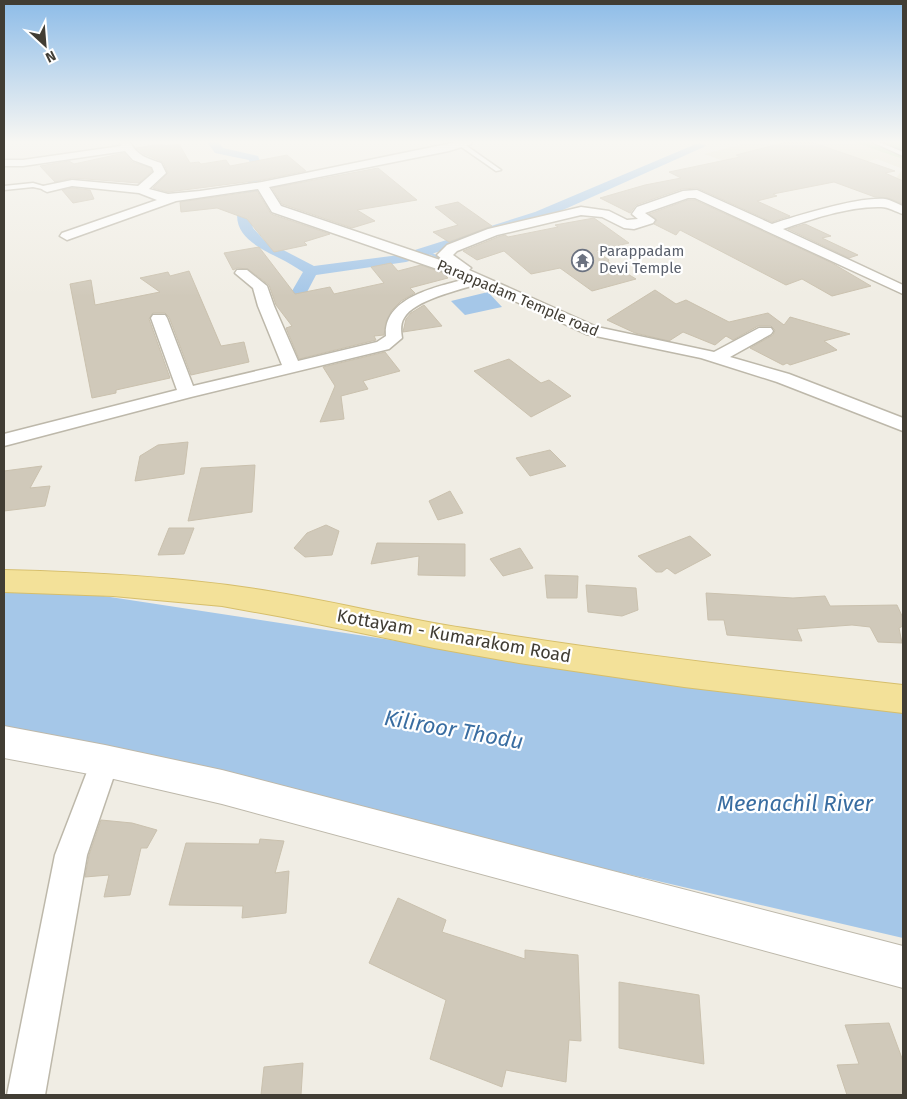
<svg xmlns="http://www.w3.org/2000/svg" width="907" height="1099" font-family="'Fira Sans',sans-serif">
<rect width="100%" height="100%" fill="#f0ede4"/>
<path fill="#e8e3cf" d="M751,142H903V180L896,178L903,169L877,159L787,183L704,154Z"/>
<path fill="#c7e1b0" d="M853,142H903V159Z"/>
<path fill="#a5c7e8" d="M488,292L502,307L465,315L451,301Z
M4,592L97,595L482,654L903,708V938L4,729Z"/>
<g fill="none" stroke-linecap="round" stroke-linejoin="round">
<path fill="#a5c7e8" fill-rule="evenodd" d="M424,250H426L447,260L444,261L424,252Z"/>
<path fill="#a5c7e8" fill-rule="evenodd" d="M207,142H218L223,148L258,156L263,168L262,178L251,207L250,217L253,228L264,240L314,266L399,255L535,212L696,144L700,143L706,146L545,218L406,262L316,275L306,294H294L292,291L303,272C295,267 288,262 279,258C253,245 227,232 241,198C247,185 253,175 249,160L215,153Z"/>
</g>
<path fill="#d0c9ba" stroke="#cac1ae" d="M787,142H811L895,171L885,173L903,181V204L888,198L875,197L834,182L773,194L777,196L757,201L790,216L772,222L697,188L682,189L636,205L630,213L600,198L645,185L681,178L669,172L740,157L736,155Z
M162,144L163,146L179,144L190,163L199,162L201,164L226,160L230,166L287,155L306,171L262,180L168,192L153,188L168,173L163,162L144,154L136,148Z
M124,153L132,162L151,168L152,171L139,183L72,178L55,182L40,166L69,161L74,164Z
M378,168L417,200L357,210L375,221L352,228L282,204L272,188Z
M72,188L90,190L94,199L73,203L62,190Z
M257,191L271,214L330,234L304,242L307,245L274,252L247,219L217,208L181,212L180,202Z
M688,200H695L832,263L871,286L832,296L802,279L786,285L680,230L676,235L654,224L657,220L649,214Z
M458,202L492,226L449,242L433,232L458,225L435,207Z
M594,218L629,243L596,251L609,260L608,262L636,279L592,291L560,268L531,274L504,251L477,260L463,251L498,237L505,235L508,237L558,227L555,225Z
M805,224L831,236L822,238L858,255L849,258L788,229Z
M259,247L295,294L330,287L334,294L384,283L371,267L391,263L398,271L421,265L443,273L448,278L410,288L415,293L401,301L392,310L386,322L384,335L374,336L376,340L299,359L286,328L292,326L276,305L269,285L248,269L237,268L233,270L224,253Z
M189,271L221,346L244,342L249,362L191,375L169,317L165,313H153L149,319L170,378L116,390V393L92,398L70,284L91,280L95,305L160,292L140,278L168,272L170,276Z
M655,290L676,304L686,300L729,322L768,313L784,325L790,317L850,334L824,341L837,350L790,365L787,363L783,365L750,348L773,335L775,330L771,326H758L733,340L726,336L715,345L683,332L669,341L635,333L607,320Z
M424,305L442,326L403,332L406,319L411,313Z
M385,352L400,371L363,381L368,389L341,396L344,419L320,422L335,386L323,367Z
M509,359L541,383L549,380L571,396L531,417L474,371Z
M188,442L184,474L135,481L140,456L158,445Z
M550,450L566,466L530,476L516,458Z
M255,465L252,512L188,521L201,468Z
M42,466L30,488L50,486L45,506L4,511V471Z
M450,491L463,513L438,520L429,501Z
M326,525L339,531L332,555L305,557L294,548L307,533Z
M169,528H194L184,554L158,555Z
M690,536L711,555L675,574L667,568L662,572H656L638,556Z
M377,543L465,544V576L418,575L419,556L371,564Z
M520,548L533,568L503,576L490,559Z
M545,575L578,576L577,598H547Z
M586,585L636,588L638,610L622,616L588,612Z
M706,593L793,598L825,596L830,606L897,605L903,618V626L899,628L902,643L878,642L870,627L852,625L797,629L802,641L727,635L724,620H708Z
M101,820L132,823L157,830L147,848H141L130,895L104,897L109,875L85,877L89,855Z
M260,839L284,841L275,873L289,871L286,913L242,918L243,906L169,905L186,843L259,844Z
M398,898L446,920L442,932L525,959V950L578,955L581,1041L569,1040L566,1082L506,1070L502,1087L430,1059L446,1000L369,963Z
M619,982L699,995L704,1064L619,1048Z
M889,1023L903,1061V1095H847L837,1065L859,1064L845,1025Z
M303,1063L301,1095H261L264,1067Z"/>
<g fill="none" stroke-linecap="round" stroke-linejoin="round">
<defs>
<path id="service" d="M872,142H879L903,152V156Z
M460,144H464L501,170L496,171L460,146Z
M33,183L50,188L47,190L33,187L4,190V186Z"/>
<path id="minor" d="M120,142H130C136,155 148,159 161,163L166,173L149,189L168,194L200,191L262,182L457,142H472L471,144L449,151L269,187L281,206L446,262L437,255L447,245L488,229L581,207L609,211L627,220L638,219L632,214L637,207L683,191L697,190L772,224C800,215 857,197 885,199C891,200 898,204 903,206V214C896,212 889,207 881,207C850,206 812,219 783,229L903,285V294L695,198H688L645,213L655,220L653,223L634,229L624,228L602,217L581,215L497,235L457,251L453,255L471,268L469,270L597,327L714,352L759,328H771L773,331L771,334L730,357L789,374L903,418V431L777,382L701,358L586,334L478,284C459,290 414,300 404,318C400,324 401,332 402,338L389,349L191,397L4,446V434L177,390L151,318L153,315H165L167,318L193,386L282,365L258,306L253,288L235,273L237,270H247L267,286L274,306L298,361L377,342L386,336C383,297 437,287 466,279L272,212L258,189L176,201L67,240L60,236L62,233L157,200L139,193L72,186L47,192L43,190L41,188L43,186L72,180L138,186L154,172L152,167L133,160L125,151L23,166H4V160H23L121,146Z
M105,748L115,751L119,761L87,855L45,1095H7L55,855L95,751Z"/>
<path id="tertiary" d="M4,726L105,745L222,770L903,946V988L222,804L105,777L4,758Z"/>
<path id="primary" d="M4,570C86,572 168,576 249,588C322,598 392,617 464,628C610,652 756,669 903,685V713L684,687L519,663L434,648L283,617L222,606L113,596L4,592Z"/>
</defs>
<use href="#service" stroke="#bdb8aa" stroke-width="3"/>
<use href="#minor" stroke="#bdb8aa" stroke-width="3"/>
<use href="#tertiary" stroke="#bdb8aa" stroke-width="2"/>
<use href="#primary" stroke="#d6be6b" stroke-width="2"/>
<use href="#service" fill="#fff" fill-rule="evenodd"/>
<use href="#minor" fill="#fff" fill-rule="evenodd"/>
<use href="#tertiary" fill="#fff" fill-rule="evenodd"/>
<use href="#primary" fill="#f3e199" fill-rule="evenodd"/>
</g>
<linearGradient id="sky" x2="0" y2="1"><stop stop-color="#8dbce8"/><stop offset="0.48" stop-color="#f8f7f3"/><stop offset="1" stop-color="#f8f7f3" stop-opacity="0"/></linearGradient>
<rect width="907" height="296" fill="url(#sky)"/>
<defs>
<symbol id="temple-ring" viewBox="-11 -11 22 22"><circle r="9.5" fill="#fff" stroke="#6b7280" stroke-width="1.5"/><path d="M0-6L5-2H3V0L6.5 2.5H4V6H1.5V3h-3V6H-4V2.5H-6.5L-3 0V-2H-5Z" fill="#6b7280"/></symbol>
</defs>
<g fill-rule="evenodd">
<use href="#temple-ring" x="570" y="248" width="25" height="25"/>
</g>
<g text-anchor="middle" stroke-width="4.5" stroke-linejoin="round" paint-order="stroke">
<g font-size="15" fill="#5b616d" stroke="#fff" text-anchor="start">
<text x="599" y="256">Parappadam<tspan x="599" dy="17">Devi Temple</tspan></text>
</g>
<g font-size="15" fill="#413d34" stroke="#fff">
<text transform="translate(518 298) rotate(23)" y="5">Parappadam Temple road</text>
</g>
<g font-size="18" fill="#413d34" stroke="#fff">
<text transform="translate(454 636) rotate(10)" y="6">Kottayam - Kumarakom Road</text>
</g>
<g font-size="22" font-style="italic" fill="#396da1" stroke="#fff">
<text transform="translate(454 729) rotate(10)" y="8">Kiliroor Thodu</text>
<text x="795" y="811">Meenachil River</text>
</g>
</g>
<rect width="907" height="1099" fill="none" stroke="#413d34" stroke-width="10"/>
<g transform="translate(45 45) rotate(154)" stroke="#ffffff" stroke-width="4" paint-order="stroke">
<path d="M0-4L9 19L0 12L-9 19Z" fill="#413d34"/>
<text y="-8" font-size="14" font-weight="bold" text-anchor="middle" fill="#413d34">N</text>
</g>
</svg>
